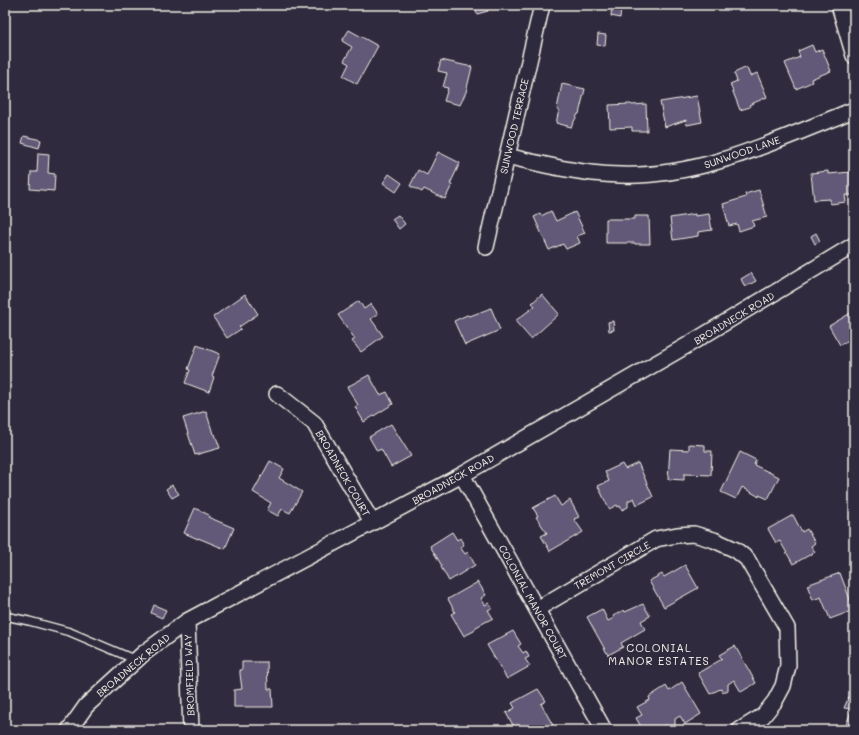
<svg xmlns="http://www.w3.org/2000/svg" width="859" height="735" font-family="Mali,sans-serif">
<rect width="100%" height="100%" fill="#2f2a3d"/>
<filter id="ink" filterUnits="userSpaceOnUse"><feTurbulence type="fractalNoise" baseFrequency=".025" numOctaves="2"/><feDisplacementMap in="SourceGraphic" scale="8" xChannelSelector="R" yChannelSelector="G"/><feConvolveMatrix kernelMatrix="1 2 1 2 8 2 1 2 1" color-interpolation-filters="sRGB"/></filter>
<g filter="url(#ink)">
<path fill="#625977" stroke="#f4f1e8" d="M475,5H489L486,6L488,11L477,14Z
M612,6L621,7L620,18L611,16Z
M349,30L378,46L357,84L343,76L349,64L344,61L352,47L342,41Z
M598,34L606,35L605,46L597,45Z
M812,45L815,52L822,49L831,71L811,79L812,82L796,89L785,63L800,57L798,51Z
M441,60L472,67L466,92L460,105L444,101L448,88L443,87L447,73L438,71Z
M745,68H747L750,76L757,73L767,97L749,105L750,107L740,110L730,84L737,81L734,73Z
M562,84L585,89L579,114H578L571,127L556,123L559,110L557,109Z
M697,96L702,122L687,125L686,120L665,127L660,102Z
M631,104L632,105L646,104L647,131H632V127L610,128L609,105Z
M24,136L41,140L39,148L22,143Z
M438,152L460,163L450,184L452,185L445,199L424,189L422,192L410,186L418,170L427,175Z
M38,153L49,154L48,173L55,174L54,191L30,189L31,172H37Z
M828,171V174L851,172L853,195H845L846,202L830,204V199L814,200L811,173Z
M389,174L402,183L396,192L383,183Z
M759,190L767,217L752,221L754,226L739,231L737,224L729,226L723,204L746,197L745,194Z
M551,211L556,221L575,212L585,233L577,236L580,243L566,249L563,244L549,250L534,217L540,214L541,216Z
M695,214V216L709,214L712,230L698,232V236L673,240L670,218Z
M398,215L405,224L399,229L392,219Z
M635,216H649L650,244H635V243H606V219H635Z
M816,233L820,241L815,244L811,236Z
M751,273L756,281L745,287L741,279Z
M245,294L258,314L239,327L241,329L227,338L213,317Z
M542,294L559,314L531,339L515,321L535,306L532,303Z
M359,301L364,309L371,304L378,314L371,319L383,336L361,352L352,341L355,339L338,315Z
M491,308L500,330L465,345L454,321L467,315L470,316Z
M854,311V337L840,345L829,326Z
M613,321L614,330L609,331L608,322Z
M197,345L220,354L212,376L214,377L209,392L185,383L190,370L188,369Z
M369,375L380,395L387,392L393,404L364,422L355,407L358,405L347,387Z
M206,411L213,434H215L220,448L195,455L183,418Z
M391,424L411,456L391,467L381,449L377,451L369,437Z
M689,444L705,445V451H712L711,475L684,474V480L668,479L670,449L689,450Z
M740,452L756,460L754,465L779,477L768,499L759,495V497L756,495L742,487L736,499L721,492Z
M270,461L284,469L279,478L302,492L290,513L282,509L278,516L267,510L271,503L253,492Z
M638,463L653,497L637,505L634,498L628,501V507L622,510L620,506L618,507L617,505L609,509L598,486L609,481L605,472L622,464L625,469Z
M172,485L179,494L172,498L166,489Z
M555,496L561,506L570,500L579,517L574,519L583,532L550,551L541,536L547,533L536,517L538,516L533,508Z
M195,508L209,515L208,517L234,528L225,549L198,538V539L184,533Z
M793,515L802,532L807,529L815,543L811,546L815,552L793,564L780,541L776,543L768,529Z
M452,532L457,540L460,538L464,545L460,547L465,554L468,552L475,565L449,581L441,567L442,566L430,546Z
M685,565L698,588L664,607L649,581L662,574L664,577Z
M840,573L854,610L830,619L821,597L813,600L807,585Z
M478,582L486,595L481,598L485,605L489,603L491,607L492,608L488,610L493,618L476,627L474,631L464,636L451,614L455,612L448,599Z
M643,604L650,616L641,621L645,629L621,643L623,647L608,655L587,617L602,609L608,621L614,618L613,616L624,610L625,612Z
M154,605L166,610L162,618L151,613Z
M513,631L521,644L518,646L523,653L526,651L529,657L525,659L530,666L507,679L487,645Z
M852,636H854V651H852Z
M735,646L756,683L741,692L734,680L728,684V690L724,692L723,693L721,689L718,690L710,694L698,673L722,659L719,655Z
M242,662H267L268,689H272L273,707H234V690L242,689L240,674V670H242Z
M682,682L701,714L685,724L680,716L675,719V725L669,729L667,725L665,726L664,725L655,730H643L636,718L642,715L637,707L650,700L649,697L666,686L669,691Z
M538,689L546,701L541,704L555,729L552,730H516L506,713L515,708L512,703Z
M851,692L854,693V730H844L852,709L844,708Z"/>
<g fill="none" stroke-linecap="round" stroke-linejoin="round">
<defs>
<path id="lane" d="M5,616L29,621L70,632L136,660"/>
<path id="street" d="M839,5L854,56
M507,156C544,165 581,174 620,175C702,178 779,139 854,110
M486,247L542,5
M277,394L314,423L372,522
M462,475L604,730
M537,609L656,539L677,535L694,534L714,540L736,550L747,559L787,628L788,666L783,686L775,701L763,716L740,730
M187,621L191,730
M69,730L86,706L144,653L187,621L462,475L686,346L854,245"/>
</defs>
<use href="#lane" stroke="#f4f1e8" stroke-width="10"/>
<use href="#street" stroke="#f4f1e8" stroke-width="18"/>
<use href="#lane" stroke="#2f2a3d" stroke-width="7"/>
<use href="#street" stroke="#2f2a3d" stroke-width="15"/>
</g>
</g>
<g text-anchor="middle" stroke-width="3" stroke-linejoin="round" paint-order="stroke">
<g font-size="10" fill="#f4f1e8" stroke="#2f2a3d">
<text transform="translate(514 126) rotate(-77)" y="4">SUNWOOD TERRACE</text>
<text transform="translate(742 152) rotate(-19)" y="4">SUNWOOD LANE</text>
<text transform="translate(734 318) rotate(-31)" y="4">BROADNECK ROAD</text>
<text transform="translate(343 473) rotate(60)" y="4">BROADNECK COURT</text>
<text transform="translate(453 479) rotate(-29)" y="4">BROADNECK ROAD</text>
<text transform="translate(612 565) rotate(-30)" y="4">TREMONT CIRCLE</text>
<text transform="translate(533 602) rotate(61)" y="4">COLONIAL MANOR COURT</text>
<text transform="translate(133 665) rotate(-40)" y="4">BROADNECK ROAD</text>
<text transform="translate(189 675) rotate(-92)" y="4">BROMFIELD WAY</text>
</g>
<g font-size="11" letter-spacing="1" fill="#f4f1e8" stroke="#2f2a3d">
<text x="659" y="652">COLONIAL<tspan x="659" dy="13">MANOR ESTATES</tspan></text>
</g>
</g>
<rect width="859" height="735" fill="none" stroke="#2f2a3d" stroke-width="20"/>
<rect x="10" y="10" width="839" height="715" fill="none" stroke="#f4f1e8" stroke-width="1.5" filter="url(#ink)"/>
</svg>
